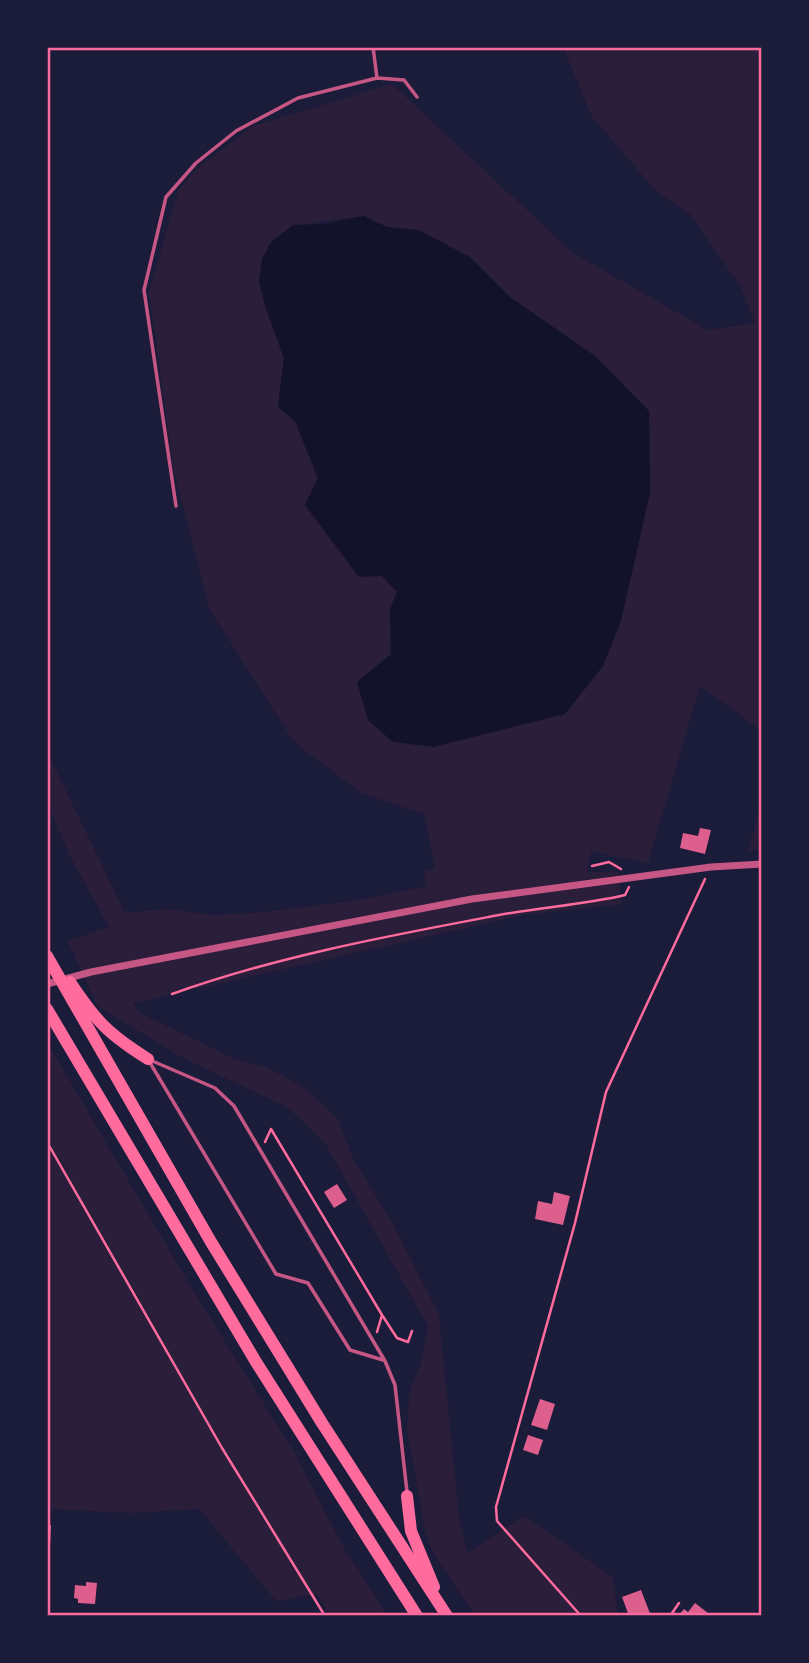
<svg xmlns="http://www.w3.org/2000/svg" width="809" height="1663" font-family="Roboto,sans-serif">
<rect width="100%" height="100%" fill="#1b1b3a"/>
<path fill="#2a1e3b" fill-rule="evenodd" d="M563,47H762V731L700,686L648,863L591,851L587,872H618L621,904L523,915L133,1003L140,1013L235,1059L268,1068L305,1088L337,1118L354,1160L394,1226L439,1315L459,1517L467,1553L524,1516L613,1577L618,1616H475L432,1551L424,1526L407,1428L410,1389L422,1361L428,1326L325,1143L287,1107L183,1058L97,1006L68,941L109,927L71,858L47,802V751L125,913L167,909L214,915L262,912L353,901L426,886L424,871L435,868L424,814L361,793L294,742L210,610L173,468L149,291L179,189L200,166L253,126L392,84L573,253L708,330L755,323L740,286L692,216L656,191L592,117ZM364,216L387,227L418,230L470,257L510,297L649,411L650,493L391,654L390,610L397,592L382,576L318,478L295,421L278,407L284,358L262,259C284,217 321,224 364,216Z
M762,799V849L748,851Z
M47,1042L190,1285L296,1455L341,1543L388,1616H330L317,1594L276,1601L199,1509L132,1513L47,1509Z"/>
<path fill="#12122b" d="M364,216L387,227L418,230L470,257L510,297L595,356L649,411L650,493L621,621L603,666L565,714L434,747L393,742L368,720L357,682L391,654L390,610L397,592L382,576L359,577L305,505L318,478L295,421L278,407L284,358L266,309L259,282L262,259L271,242L293,225L325,224Z"/>
<path fill="#dd5f8e" d="M700,828L711,830L705,854L680,848L683,833L698,836Z
M337,1184L347,1200L334,1208L324,1192Z
M554,1192L570,1196L563,1225L535,1219L538,1201L552,1204Z
M540,1399L555,1404L547,1430L531,1425Z
M528,1435L543,1440L538,1455L523,1450Z
M47,1525H51L49,1568H47Z
M86,1582L97,1583L95,1604L78,1603V1599L74,1598L75,1585L86,1586Z
M641,1590L651,1616H629L622,1597Z
M695,1603L708,1613L706,1616H678L684,1609L688,1612Z"/>
<g fill="none" stroke-linecap="round" stroke-linejoin="round">
<path stroke="#ff6b9d" stroke-width="2.5" d="M592,866L609,862L621,869
M172,994C278,956 388,936 499,915C541,907 583,905 625,895L629,887
M47,1142L222,1448L325,1616
M265,1142L271,1129L382,1315L377,1332
M382,1315L397,1338L408,1342L412,1331
M581,1616L497,1521L496,1507L575,1223L606,1092L705,879
M670,1616L679,1603"/>
<path stroke="#c65784" stroke-width="3.5" d="M377,78L404,80L417,97
M176,506L144,290L166,197L196,163L236,131L298,98L377,78L373,47
M150,1060L215,1088L234,1106L385,1361L395,1385L407,1492
M149,1061L276,1274L308,1283L350,1350L383,1360"/>
<path stroke="#c65784" stroke-width="7" d="M47,984L91,972L472,899L711,867L762,864"/>
<path stroke="#ff6b9d" stroke-width="12" d="M47,956L211,1242L322,1423L447,1616
M70,982C96,1021 108,1034 148,1059
M47,1009L256,1362L417,1616
M407,1496L411,1531L434,1587"/>
</g>
<rect width="809" height="1663" fill="none" stroke="#1b1b3a" stroke-width="98"/>
<rect x="49" y="49" width="711" height="1565" fill="none" stroke="#ff6b9d" stroke-width="2.5"/>
</svg>
